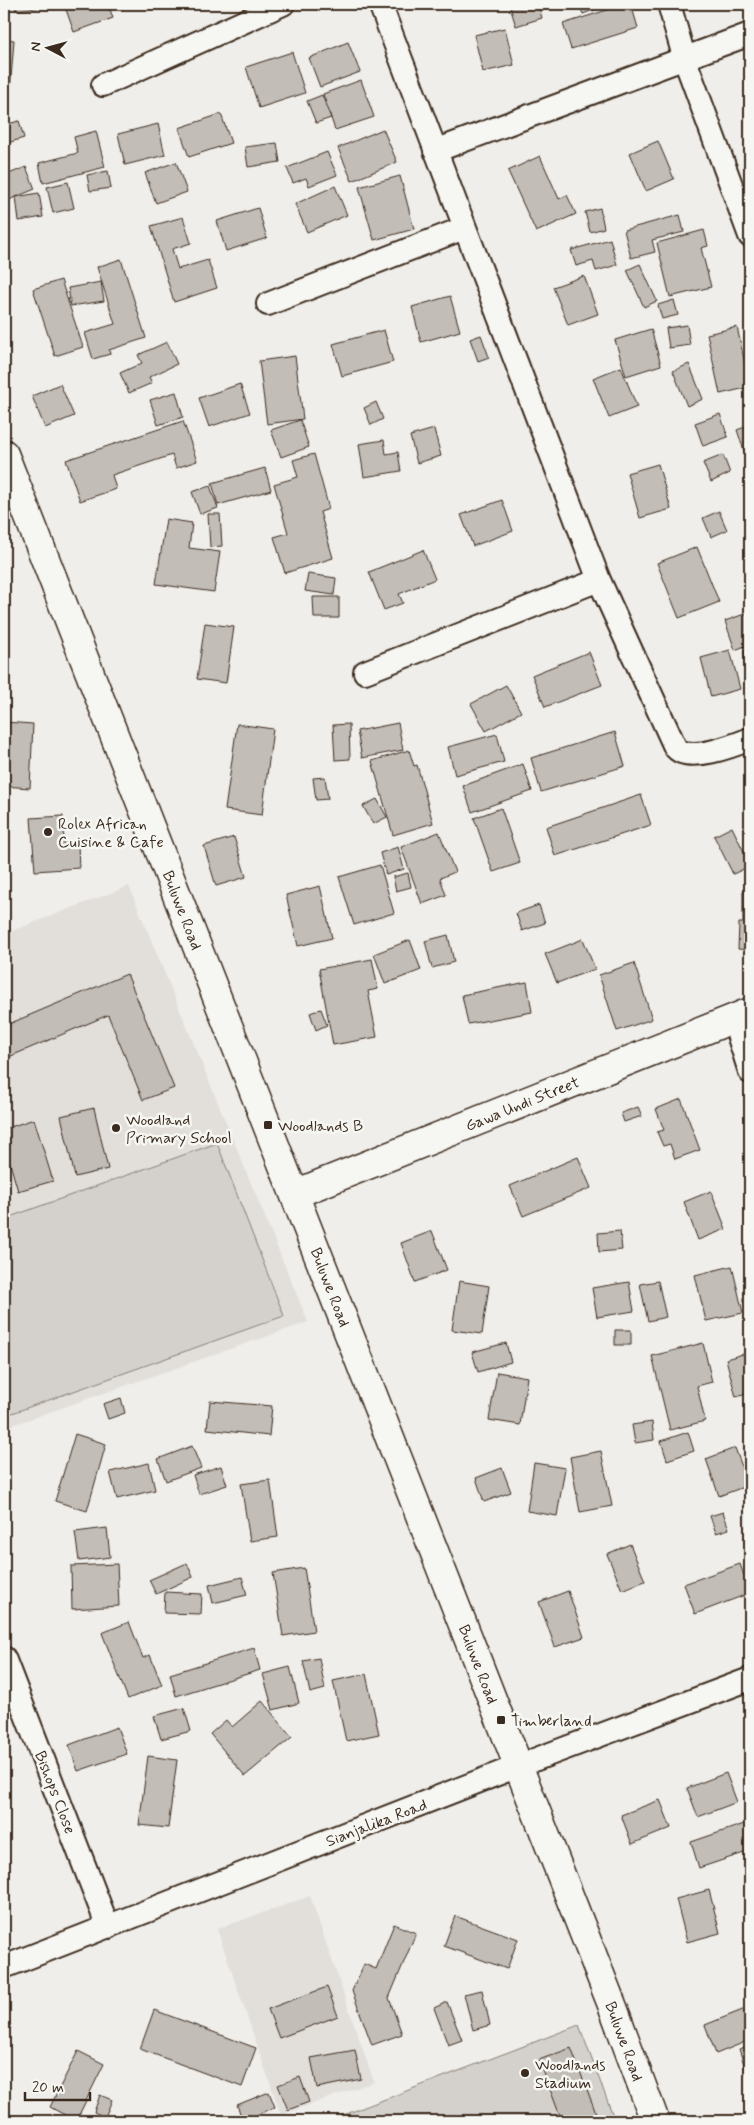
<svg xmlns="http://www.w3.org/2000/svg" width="754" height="2125" font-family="Mynerve,sans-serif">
<rect width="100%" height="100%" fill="#efeeea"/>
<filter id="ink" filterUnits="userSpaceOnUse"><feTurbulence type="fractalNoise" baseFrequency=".02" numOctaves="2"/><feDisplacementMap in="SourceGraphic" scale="10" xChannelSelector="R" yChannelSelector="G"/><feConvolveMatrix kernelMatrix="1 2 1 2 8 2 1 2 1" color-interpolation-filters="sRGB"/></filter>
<g filter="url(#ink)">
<path fill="#e2dfdb" d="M129,886L308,1322L4,1428V934Z
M310,1896L374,2082L281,2115L217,1929Z"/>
<path fill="#d4d1cc" stroke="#887e75" d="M217,1143L284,1316L4,1416V1219Z
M579,2025L615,2121H328Z"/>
<path fill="#c2bdb7" stroke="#3b2a1e" d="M15,4H42V7L16,10Z
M64,4H108L113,18L74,32Z
M509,4H538L542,18L516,26Z
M579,4H609L583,14Z
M626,4H631L638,28L571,49L563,24Z
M505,28L514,65L483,72L474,35Z
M4,39L14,40L10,92H4Z
M348,42L360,72L320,87L309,58Z
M292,52L305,93L259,108L246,67Z
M361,80L374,117L335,130L323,94Z
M322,95L331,118L316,123L307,101Z
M221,114L231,143L189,157L179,128Z
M19,121L24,138L4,144V125Z
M158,124L165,155L125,165L118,134Z
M383,129L397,162L352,181L338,148Z
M96,131L105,167L43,183L39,163L78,153L74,137Z
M658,141L674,179L646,191L630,153Z
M277,143L280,162L248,167L245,147Z
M327,152L337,175L309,186L306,178L293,183L287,168Z
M540,156L559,199L567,195L576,214L536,232L508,171Z
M176,162L187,192L156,203L145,173Z
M26,167L35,189L4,202V176Z
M108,171L111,188L90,191L87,175Z
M400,176L414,229L374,240L359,187Z
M68,182L74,208L53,213L47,187Z
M335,186L347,215L307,232L295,204Z
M39,193L43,217L19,221L16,197Z
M258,208L267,238L226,251L217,221Z
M600,208L604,228L590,232L585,212Z
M680,215L684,232L652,240L655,252L631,258L624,230Z
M183,217L191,243L172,249L178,269L208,260L217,288L174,302L151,226Z
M704,230L708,246L701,248L711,287L670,297L657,243Z
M610,239L617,265L596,271L593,261L576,266L571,250Z
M121,259L146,338L109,350L110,354L93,359L85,333L115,324L97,267Z
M640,264L657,301L644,307L627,270Z
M584,276L598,314L568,325L553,287Z
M61,280L83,347L55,356L33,289Z
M101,282L104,301L71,306L68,288Z
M450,296L460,331L421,342L412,307Z
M674,300L678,315L662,319L658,305Z
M687,325L690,345L669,348L666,328Z
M737,327L750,387L720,394L707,334Z
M651,329L661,365L626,376L615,340Z
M384,330L393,362L342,376L333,344Z
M481,335L489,357L478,361L470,339Z
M167,342L177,364L149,377L152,383L129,393L120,373L142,363L138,355Z
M295,356L303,419L267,424L259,361Z
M689,364L703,399L687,406L673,371Z
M621,367L637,407L609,418L593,378Z
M60,384L74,416L45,428L32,396Z
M240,384L250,413L209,427L199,398Z
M176,392L183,417L158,425L150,400Z
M376,402L383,419L371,425L364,408Z
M720,414L728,437L703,446L695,423Z
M300,420L309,447L281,457L271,430Z
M183,421L197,461L176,468L172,455L112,475L116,489L80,501L66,460Z
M750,425V468L737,430Z
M434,429L441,456L417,463L410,436Z
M384,440L386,454L398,452L401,471L364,477L359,444Z
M314,454L329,509L320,512L333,558L285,573L274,537L288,533L274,484L298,477L293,460Z
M723,455L730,473L711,482L703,463Z
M658,464L671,509L640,518L627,473Z
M265,468L271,490L218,505L212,483Z
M210,486L218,508L200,514L192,492Z
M502,500L513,531L473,546L461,515Z
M719,511L727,530L711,537L703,518Z
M208,514H220L222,546L210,547Z
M166,519L192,523L189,548L220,552L214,592L156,584Z
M697,547L719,602L679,618L657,563Z
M423,550L435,579L399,594L403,603L384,610L369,572Z
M750,553V567H748L746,554Z
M308,574L336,578L334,595L305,591Z
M313,597H339V618H314Z
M750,612V644L735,650L725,621Z
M205,623L234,627L226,683L197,679Z
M730,650L740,689L711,697L701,658Z
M744,651H750V678L746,679Z
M589,652L602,685L545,707L532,675Z
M506,685L521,712L486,731L471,704Z
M4,722L33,724L30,788L4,786Z
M398,723L403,750L362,758L357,731Z
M237,724L273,729L262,815L225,810Z
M349,724L350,759L335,760L333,725Z
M615,732L625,766L541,792L531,758Z
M497,734L504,762L455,775L448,747Z
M409,750L414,766L417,765L433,823L393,835L372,761Z
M523,764L532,791L472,812L463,786Z
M325,777L328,799L316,800L313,778Z
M641,795L651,825L555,856L546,827Z
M377,799L387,817L373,824L363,806Z
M501,808L520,863L493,872L474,818Z
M63,816L64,846L78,845L79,868L35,871L31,818Z
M732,827L750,864V866L733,874L714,836Z
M439,832L455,872L440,878L446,895L422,904L401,847Z
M234,837L246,877L216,886L204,846Z
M398,847L404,869L386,875L380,853Z
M380,865L394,913L354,925L339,877Z
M408,873L411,887L396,891L393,877Z
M320,886L332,938L298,946L286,895Z
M743,891H750V950L738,949L739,923H743Z
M539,905L545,923L522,931L516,913Z
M448,935L454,962L432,968L425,941Z
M583,939L595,969L557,983L545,954Z
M410,940L421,970L385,984L374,954Z
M372,959L378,989L368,991L377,1037L333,1045L319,969Z
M634,963L652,1019L617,1031L599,975Z
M127,974L174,1088L143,1100L108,1015L4,1059V1026Z
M527,982L532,1012L468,1024L462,995Z
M321,1009L327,1025L316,1030L310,1013Z
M681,1099L700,1150L675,1159L670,1144L663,1146L657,1132L664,1130L656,1109Z
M638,1107L642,1116L624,1122L621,1113Z
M94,1108L108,1169L75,1177L61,1116Z
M34,1119L53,1181L18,1191L4,1143V1129Z
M578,1157L591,1188L523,1216L510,1186Z
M4,1190L11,1207L4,1210Z
M711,1191L726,1229L698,1240L684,1202Z
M432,1231L447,1270L415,1282L401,1243Z
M620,1231L622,1250L599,1252L598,1233Z
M732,1266L743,1313L706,1321L695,1275Z
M459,1281L489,1286L482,1334L452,1330Z
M658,1281L666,1317L648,1321L640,1284Z
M629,1282L634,1311L597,1317L592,1288Z
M615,1330H631V1345H615Z
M506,1343L511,1362L478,1372L472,1352Z
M703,1343L712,1382L697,1386L705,1421L670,1430L652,1356Z
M750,1352V1393L736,1397L726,1359Z
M497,1372L527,1377L520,1425L489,1420Z
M121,1398L125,1413L108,1419L103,1404Z
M210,1401L272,1406L269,1436L207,1429Z
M652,1422L654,1440L635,1443L632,1425Z
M688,1432L694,1451L667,1460L661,1441Z
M75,1434L106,1444L87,1511L55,1501Z
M192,1446L201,1468L166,1481L158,1459Z
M735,1448L749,1485L719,1496L706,1459Z
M601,1451L612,1506L580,1512L570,1457Z
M149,1463L155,1490L117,1499L110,1472Z
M534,1463L565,1468L557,1516L527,1511Z
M221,1466L227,1485L199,1494L193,1475Z
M502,1468L511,1492L484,1502L476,1478Z
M270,1480L278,1537L250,1541L241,1484Z
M723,1512L729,1529L716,1533L710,1516Z
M107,1528L110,1557L79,1561L75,1532Z
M630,1544L645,1581L622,1590L607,1554Z
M187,1563L193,1577L156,1594L149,1580Z
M117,1564L119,1606L72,1609L71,1566Z
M740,1564L750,1593L695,1614L684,1584Z
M304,1568L314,1631L283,1636L273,1573Z
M242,1577L247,1595L213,1603L209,1585Z
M568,1591L584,1637L555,1647L539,1602Z
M165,1592L202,1594L201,1614L164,1613Z
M129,1622L143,1658L150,1655L162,1685L128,1699L102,1633Z
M254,1648L260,1670L176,1696L170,1674Z
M319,1658L325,1689L310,1693L303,1661Z
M290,1667L299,1703L273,1710L263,1674Z
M366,1674L379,1734L346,1741L333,1681Z
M262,1701L292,1737L245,1776L210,1734L226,1720L232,1727Z
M184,1708L191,1731L161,1739L154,1716Z
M117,1727L127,1754L78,1771L69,1745Z
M148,1756L177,1760L168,1828L139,1825Z
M726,1773L737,1802L698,1817L687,1788Z
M660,1800L671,1828L632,1844L621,1815Z
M750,1822V1851L699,1868L691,1842Z
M709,1890L720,1933L687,1942L676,1899Z
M455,1916L518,1939L507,1969L444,1946Z
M394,1924L416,1933L389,1998L402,2034L372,2045L352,1991L364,1964L376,1969Z
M327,1987L338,2016L279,2038L268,2009Z
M482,1990L490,2025L473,2030L464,1994Z
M447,2002L462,2040L448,2045L434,2008Z
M750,2007V2040L716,2054L705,2025Z
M154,2010L256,2048L242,2087L140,2049Z
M750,2045V2083L739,2049Z
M571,2048L599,2121H562L539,2060Z
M355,2050L361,2079L317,2088L311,2058Z
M78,2051L104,2064L76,2121L50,2107Z
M300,2077L309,2102L288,2110L278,2085Z
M269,2092L275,2107L243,2121L237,2105Z
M100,2095L112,2100L105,2117L94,2112Z
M4,2101L10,2121H4Z"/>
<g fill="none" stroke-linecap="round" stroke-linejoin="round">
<defs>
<path id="minor" d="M380,4L599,580L675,747C687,764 735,745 750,739
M669,4L685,60L750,236
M103,85L283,4
M435,151L750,34
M268,304L464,228
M365,672L599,580
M733,1018L750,1072
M4,1658L108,1927
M4,1967L518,1766L750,1679"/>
<path id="tertiary" d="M4,454L614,2010L655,2121
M295,1194L750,1012"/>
</defs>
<use href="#minor" stroke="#3b2a1e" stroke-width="26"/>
<use href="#tertiary" stroke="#3b2a1e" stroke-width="31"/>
<use href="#minor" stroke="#f6f6f2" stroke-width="22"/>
<use href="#tertiary" stroke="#f6f6f2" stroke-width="28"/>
</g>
</g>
<g fill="#3b2a1e" stroke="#f6f6f2" stroke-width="2">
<circle cx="48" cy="832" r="5"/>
<rect x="263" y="1120" width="10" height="10" rx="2.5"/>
<circle cx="116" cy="1128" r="5"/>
<rect x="496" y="1715" width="10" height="10" rx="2.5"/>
<circle cx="525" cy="2073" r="5"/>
</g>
<g text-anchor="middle" stroke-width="5" stroke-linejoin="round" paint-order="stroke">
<g font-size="16" fill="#3b2a1e" stroke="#f6f6f2" text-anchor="start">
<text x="58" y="829">Rolex African<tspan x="58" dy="18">Cuisine &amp; Cafe</tspan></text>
<text x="126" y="1125">Woodland<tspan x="126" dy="18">Primary School</tspan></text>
<text x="278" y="1131">Woodlands B</text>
<text x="511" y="1726">Timberland</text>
<text x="535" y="2070">Woodlands<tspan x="535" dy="18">Stadium</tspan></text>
</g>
<g font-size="16" fill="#3b2a1e" stroke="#f6f6f2">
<text transform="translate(183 910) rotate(69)" y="6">Buluwe Road</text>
<text transform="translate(522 1103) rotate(-22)" y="6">Gawa Undi Street</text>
<text transform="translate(331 1287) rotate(69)" y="6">Buluwe Road</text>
<text transform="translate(479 1664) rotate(69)" y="6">Buluwe Road</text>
<text transform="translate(56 1792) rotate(69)" y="6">Bishops Close</text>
<text transform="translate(376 1822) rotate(-21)" y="6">Sianjalika Road</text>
<text transform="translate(625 2041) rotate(70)" y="6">Buluwe Road</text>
</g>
</g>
<rect width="754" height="2125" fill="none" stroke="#f6f6f2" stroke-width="20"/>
<rect x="10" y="10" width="734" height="2105" fill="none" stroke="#3b2a1e" stroke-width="2" filter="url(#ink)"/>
<g transform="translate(48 48) rotate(276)" stroke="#f6f6f2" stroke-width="4" paint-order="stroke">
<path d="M0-4L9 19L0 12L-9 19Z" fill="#3b2a1e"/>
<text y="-8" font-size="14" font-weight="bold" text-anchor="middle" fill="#3b2a1e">N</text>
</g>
<path d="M25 2092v8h65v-8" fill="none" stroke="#3b2a1e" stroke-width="2.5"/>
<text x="32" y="2092" font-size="15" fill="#3b2a1e" stroke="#f6f6f2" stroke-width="4" paint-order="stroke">20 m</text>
</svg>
